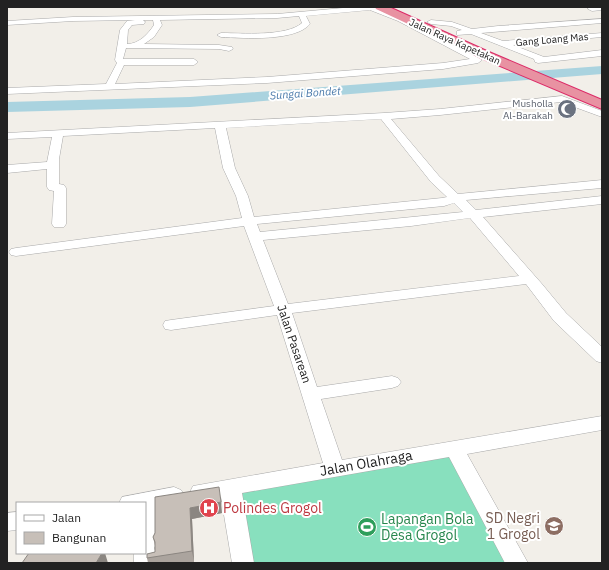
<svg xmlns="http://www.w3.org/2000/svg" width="609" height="570" font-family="'IBM Plex Sans',sans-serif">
<rect width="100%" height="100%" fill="#f2efe9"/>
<path fill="#88e0be" d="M452,452L508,563H250L237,491Z"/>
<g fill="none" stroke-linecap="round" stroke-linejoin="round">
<path fill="#aad3df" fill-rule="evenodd" d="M602,66V74L190,107L7,112V102L190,97Z"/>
<defs>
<path id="street" d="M354,7H382L380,9L404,17L482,60L478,63L443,69L267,83L7,94V88L106,84L117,63L115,60L120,30L127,21L135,20L73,21L7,25V21L73,17L277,14ZM370,10L398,21L470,59L443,63L267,77L115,84L124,65H194L198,62L194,59H123L126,48L219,49L229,51L233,49L232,47L219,45L144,44L154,37L162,25L160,20L277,18L299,16L302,23C286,37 242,33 221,33L217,35L221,37C243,38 295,42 310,24L306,16ZM143,20H153L154,25C148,34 139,44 127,44L128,30L132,25L144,24L145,22Z
M589,7H602V10L592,11L588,9Z
M602,19V23L481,33L503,41L602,33V37L513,45L544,57L602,50V56L538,63L535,62L534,59L471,34L457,35V31L462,30L451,26L431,24L427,22L431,20L452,22L472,29L498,26Z
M562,96L602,111V117L561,102L440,115L391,119L439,176L458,194L602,180V188L466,200L476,210L602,196V204L483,217L542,284L566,313L602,347V363L596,361L554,321L526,284L292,313L317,387L392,376L398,378L401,382L398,386L392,388L321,399L342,460L602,416V430L467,454L528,563H505L449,457L242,493L254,563H232L221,497L200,501L193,498L190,492L193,486L323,463L277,315L171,330L165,329L163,325L165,321L171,320L274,306L244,226L16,256L11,255L9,252L11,249L16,248L242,218L236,196L223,168L215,128L63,136L59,159V184L64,185L66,188V224L64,227H54L52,224L54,191L49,190L47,187V169L7,173V165L47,162L52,137L7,139V133L384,113L440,109ZM381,119L431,182L447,197L442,198L254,217L248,196L235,168L226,128ZM454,203L463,212L260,232L257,224L444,206ZM470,218L519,276L288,304L263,240L411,226Z
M174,487L181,490L185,496L181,502L156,508V544L154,548L156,553V563H134V553H145V503H119L122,497Z
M17,512V530L7,531V513Z"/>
<path id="highway" d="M375,7H389L489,52L602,100V109L481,58L376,9Z"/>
</defs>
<use href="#street" stroke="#a9a9a9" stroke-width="1"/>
<use href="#highway" stroke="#dc2a67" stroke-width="2"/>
<use href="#street" fill="#fff" fill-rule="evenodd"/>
<use href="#highway" fill="#e892a2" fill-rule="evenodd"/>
</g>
<path fill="#aba49e" d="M155,497L222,513L192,519L194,562L189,563H148L147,558L155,552V546L153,537L155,533Z"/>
<path fill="#8b8681" d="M221,502L222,513L192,519L194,562L192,551L190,508Z
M102,553H105L108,563H96Z"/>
<path fill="#c7bfb8" stroke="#8b8681" d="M219,487L221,502L190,508L192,551L147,558V554L155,552V542L153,537L155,533V497Z
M29,553H102L96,563H22Z"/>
<defs>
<symbol id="mosque-disc" viewBox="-11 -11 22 22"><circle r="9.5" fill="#6b7280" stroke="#fff"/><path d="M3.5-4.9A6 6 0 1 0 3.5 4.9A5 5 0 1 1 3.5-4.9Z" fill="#fff"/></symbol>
<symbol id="hospital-disc" viewBox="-11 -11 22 22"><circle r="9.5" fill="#e0444e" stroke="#fff"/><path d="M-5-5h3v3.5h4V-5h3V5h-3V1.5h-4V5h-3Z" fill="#fff"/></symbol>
<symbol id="school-disc" viewBox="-11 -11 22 22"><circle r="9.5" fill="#8d6e63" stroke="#fff"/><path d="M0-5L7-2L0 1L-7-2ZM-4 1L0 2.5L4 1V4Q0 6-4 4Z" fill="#fff"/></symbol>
<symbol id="stadium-disc" viewBox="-11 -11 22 22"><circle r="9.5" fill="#2e9e5b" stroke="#fff"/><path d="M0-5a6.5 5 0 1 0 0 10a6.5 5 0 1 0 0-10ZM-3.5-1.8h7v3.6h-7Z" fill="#fff"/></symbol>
</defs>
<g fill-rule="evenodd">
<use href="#mosque-disc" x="556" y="98" width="22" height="22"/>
<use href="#hospital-disc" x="198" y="497" width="22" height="22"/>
<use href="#school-disc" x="543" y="515" width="22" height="22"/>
<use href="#stadium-disc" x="356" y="516" width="22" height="22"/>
</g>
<g text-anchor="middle" stroke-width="4" stroke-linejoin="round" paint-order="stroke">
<g font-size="10" fill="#222" stroke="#fff">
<text transform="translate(552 39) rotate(-5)" y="4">Gang Loang Mas</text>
<text transform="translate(455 41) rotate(24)" y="4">Jalan Raya Kapetakan</text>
</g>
<g font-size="10" fill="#5b616d" stroke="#fff" text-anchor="end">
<text x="553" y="107">Musholla<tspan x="553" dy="12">Al-Barakah</tspan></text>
</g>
<g font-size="11" font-style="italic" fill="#4a7aab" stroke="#fff">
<text transform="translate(305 93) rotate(-4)" y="4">Sungai Bondet</text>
</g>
<g font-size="12" fill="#222" stroke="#fff">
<text transform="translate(294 344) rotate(71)" y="4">Jalan Pasarean</text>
</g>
<g font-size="14" fill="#222" stroke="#fff">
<text transform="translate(366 463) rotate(-10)" y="5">Jalan Olahraga</text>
</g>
<g font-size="14" fill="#be3a42" stroke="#fff" text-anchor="start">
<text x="223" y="513">Polindes Grogol</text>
</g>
<g font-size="14" fill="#785e54" stroke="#fff" text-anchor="end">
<text x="540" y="523">SD Negri<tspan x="540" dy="16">1 Grogol</tspan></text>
</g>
<g font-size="14" fill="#27864d" stroke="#fff" text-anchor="start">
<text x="381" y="524">Lapangan Bola<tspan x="381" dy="16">Desa Grogol</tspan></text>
</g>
</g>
<rect width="609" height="570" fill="none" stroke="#222222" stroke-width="16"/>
<rect x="16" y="502" width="130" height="52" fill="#ffffff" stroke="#a7a7a7"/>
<rect x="24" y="515" width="20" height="6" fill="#ffffff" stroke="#a7a7a7"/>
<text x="52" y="522" font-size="12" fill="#222222">Jalan</text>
<rect x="24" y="532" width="20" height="12" fill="#c7bfb8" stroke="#a7a7a7"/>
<text x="52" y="542" font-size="12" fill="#222222">Bangunan</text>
</svg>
